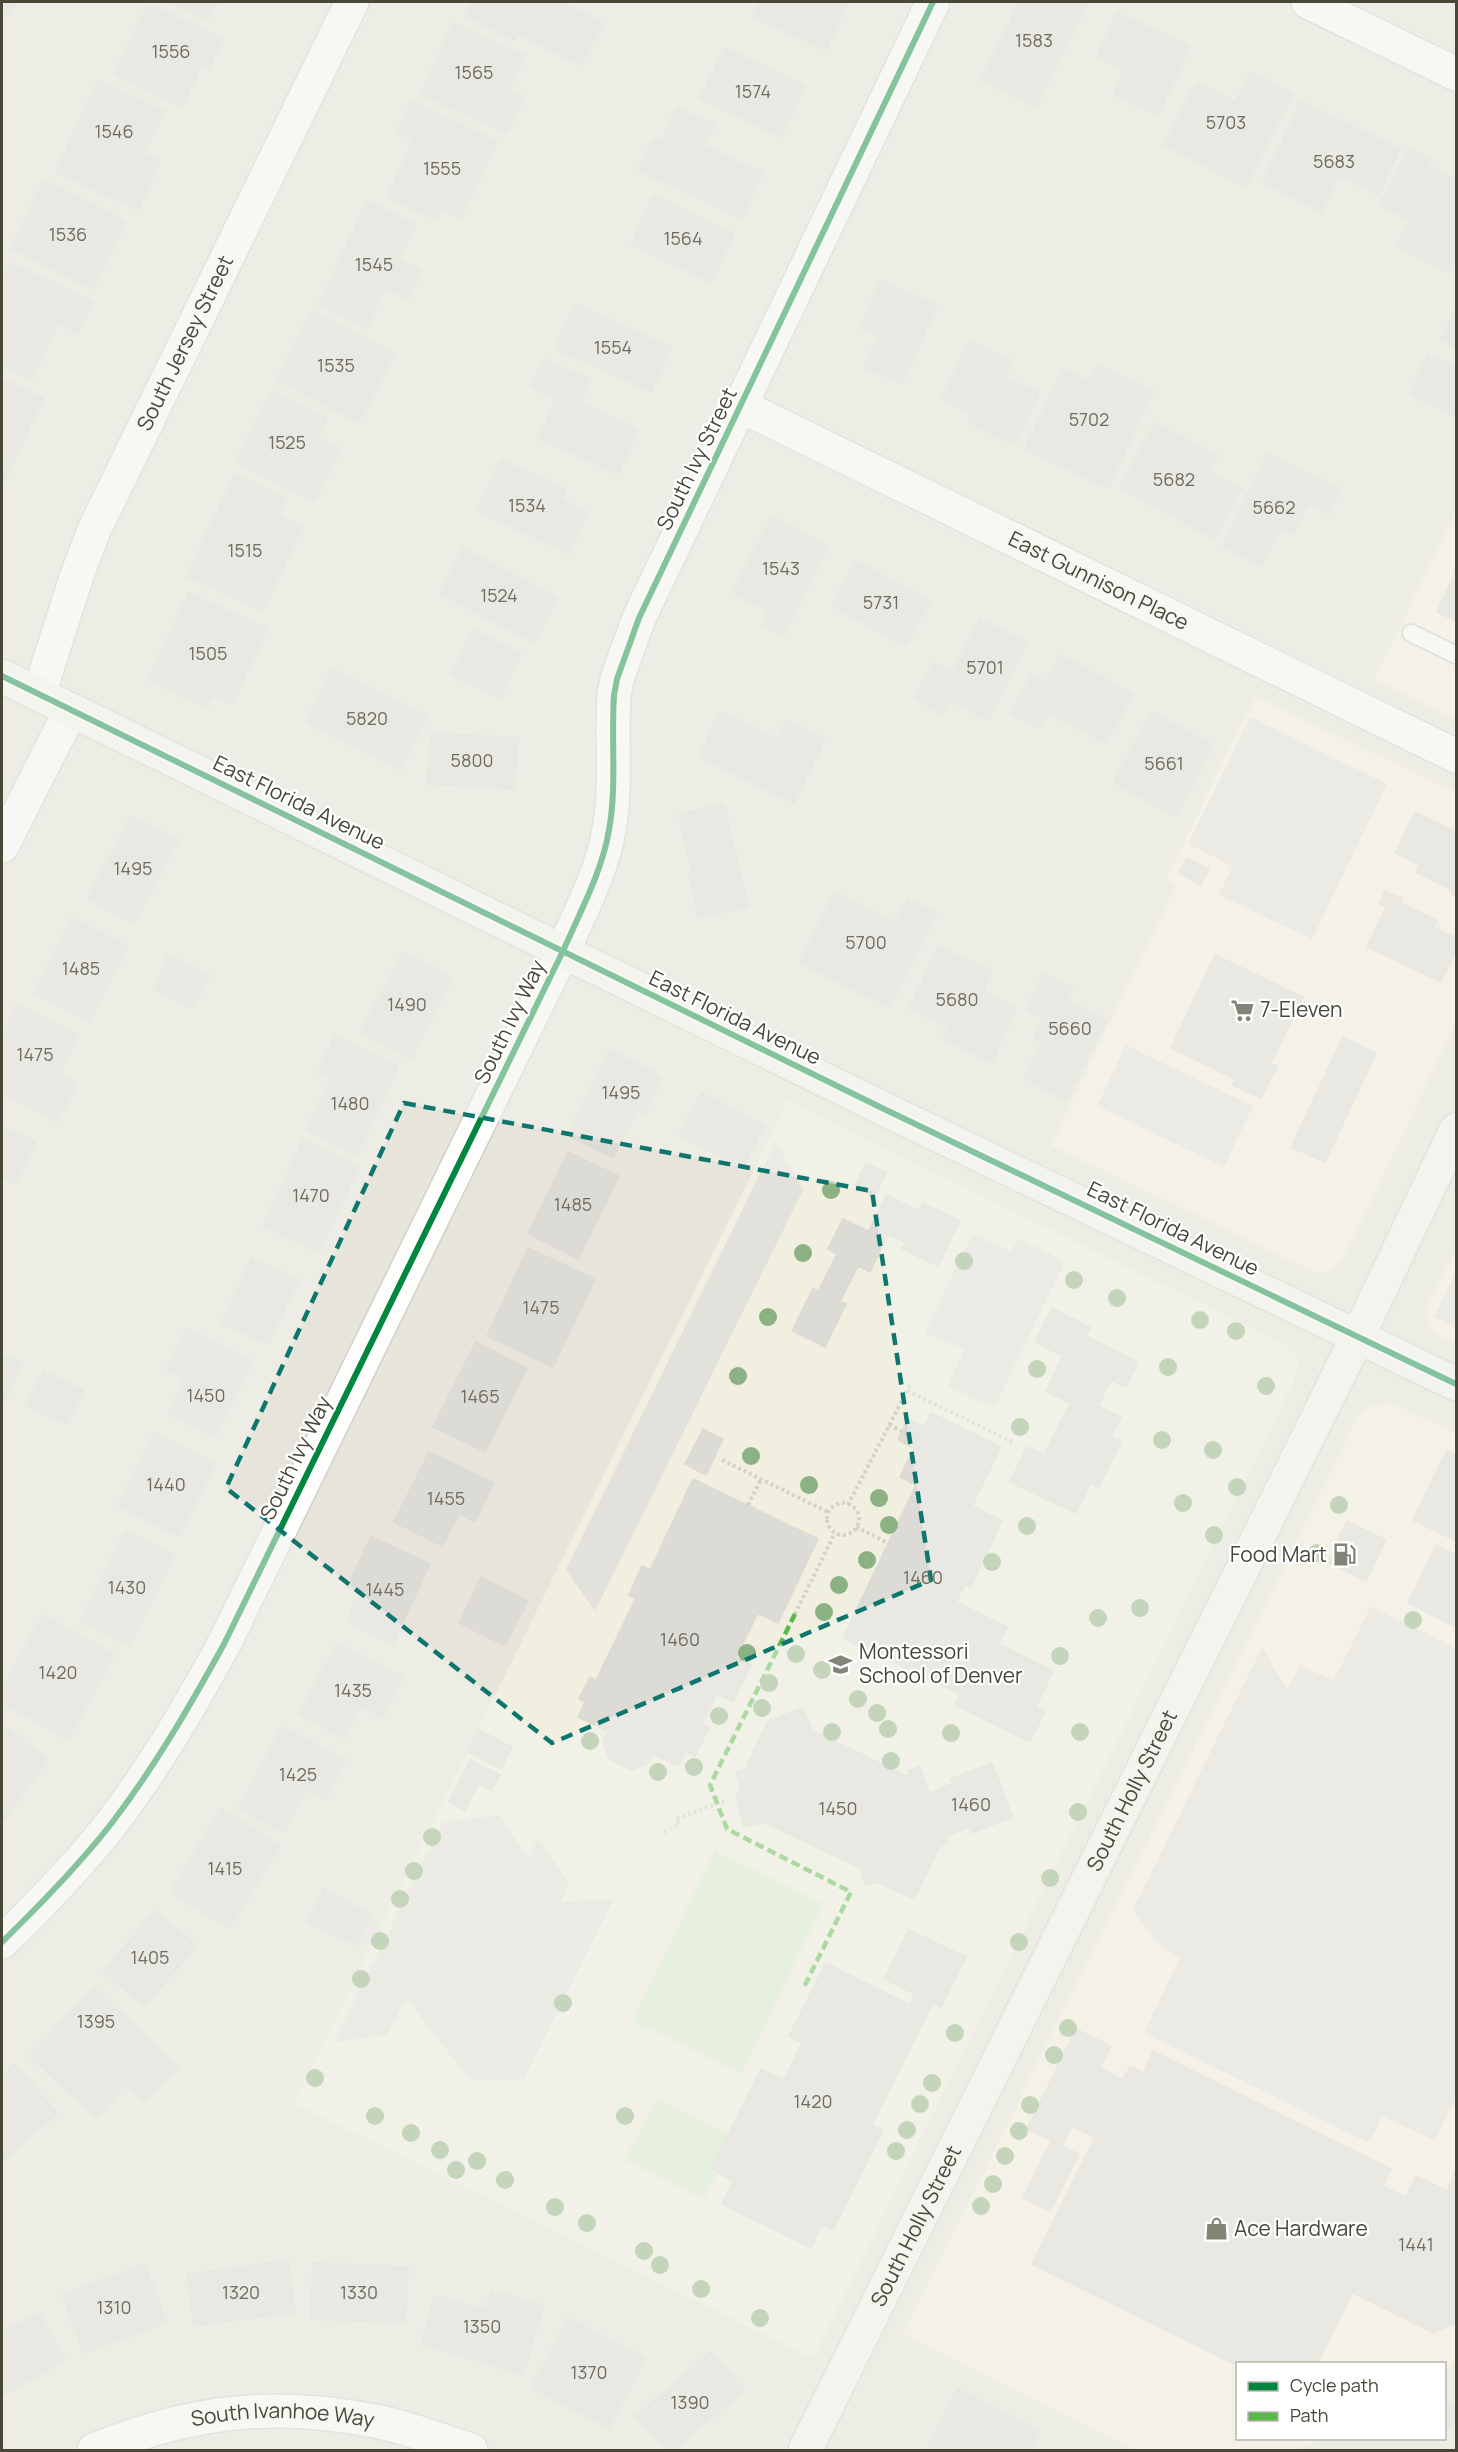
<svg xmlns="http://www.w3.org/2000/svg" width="1458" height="2452" font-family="Manrope,sans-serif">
<rect width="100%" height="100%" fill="#f3f2ed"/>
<path fill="#e7e5db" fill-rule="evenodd" d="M2,2H1456V511L1375,679L1456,719V793L1255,697L1167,880L1176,885L1051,1145L1311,1270L1337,1266L1343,1258L1456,1024V1249L1428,1306L1434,1332L1456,1344V1434L1394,1404L1373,1405L1359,1415L904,2334L1135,2450H2ZM788,1101L1283,1344L1296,1355L1298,1362L1294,1381L813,2358L295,2103Z
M1456,2363V2450H1298L1320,2439L1444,2438L1445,2370Z"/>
<path fill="#f5f1e1" d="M1456,511V719L1375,679Z
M1256,696L1456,793V1024L1343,1258L1330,1271L1321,1273L1311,1270L1051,1145L1176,885L1166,880Z
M1456,1249V1344L1434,1332L1428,1324L1427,1316L1428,1306Z
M1394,1404L1456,1434V2363L1445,2370L1444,2364H1238V2438L1320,2439L1298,2450H1135L903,2334L1359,1415L1373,1405Z"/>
<path fill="#f0efe0" d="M788,1101L1283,1344L1296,1355L1298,1362L1294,1380L813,2358L294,2103Z"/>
<path fill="#daedce" d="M715,1851L824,1904L741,2074L632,2021Z
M656,2099L728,2134L711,2169L717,2172L704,2199L625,2160Z"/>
<path fill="#e2e1dc" d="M1250,717L1387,784L1312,939L1219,895L1233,866L1188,844Z
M1126,1045L1253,1106L1224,1167L1097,1106Z
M776,1141L803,1190L595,1611L566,1570Z
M973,1234L1011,1252L1018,1238L1065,1261L994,1408L947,1386L964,1350L925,1332Z
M1456,1271V1328L1434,1317Z
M1371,1606L1456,1648V2096L1435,2141L1383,2116L1369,2143L1144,2033L1180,1957L1161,1948L1133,1910L1262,1647L1287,1690L1300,1665L1333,1681Z
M500,1815L528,1859L538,1838L569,1883L561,1902L614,1899L524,2079L470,2080L406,1998L387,2035L334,2042L443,1822Z"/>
<path fill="#dddbd5" stroke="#dbdad3" stroke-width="1.5" d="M2,2H16L9,16L2,12Z
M171,2H217L207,20Z
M472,2H561L603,23L581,65L518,34L515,40L465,15Z
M761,2H848L826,50L753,17Z
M1020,2H1088L1035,107L981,80Z
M148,4L223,39L209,68L202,65L182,107L114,75Z
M1117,13L1190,46L1158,115L1114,94L1125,70L1097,57Z
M454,23L525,56L509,90L524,97L507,133L421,94Z
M725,48L805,86L781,137L700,98Z
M1251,73L1293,94L1245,186L1164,145L1197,82L1235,102Z
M98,81L164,111L144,154L160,161L138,210L56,172Z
M412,101L497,142L460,218L440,209L435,219L387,197L414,140L397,132Z
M1301,102L1400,149L1379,194L1339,175L1321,211L1263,183Z
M677,108L714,125L704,146L762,173L742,218L638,170L653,138L661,142Z
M1409,148L1430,159L1427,165L1456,180V261L1450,273L1397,246L1410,220L1381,205Z
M44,180L126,221L92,289L11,248Z
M654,196L734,234L711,282L631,244Z
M367,202L416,224L399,260L422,270L408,299L385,288L367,328L319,305Z
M11,263L93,302L78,333L58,323L32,379L2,365V282Z
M881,281L937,306L902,384L864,367L879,335L861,327Z
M575,304L671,348L651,391L555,348Z
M1456,308V347L1441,339Z
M312,311L394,353L359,422L277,380Z
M969,341L1012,361L1004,377L1039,393L1015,445L968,422L972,413L942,399Z
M1428,355L1456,368V416L1410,394Z
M544,359L590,380L580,403L638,430L618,474L539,438L556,399L531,387Z
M1097,365L1153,391L1108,488L1025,449L1063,369L1089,382Z
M2,379L43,398L2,486Z
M272,391L327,418L318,438L341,449L314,501L236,462Z
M1155,423L1218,456L1209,472L1241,489L1214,538L1120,488Z
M1267,454L1340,489L1329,513L1308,503L1293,534L1280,528L1262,565L1223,547Z
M501,460L566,489L561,500L588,512L569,553L477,511Z
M235,474L287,499L279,516L302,527L263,611L187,576Z
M772,517L828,546L783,636L762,625L769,611L733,593Z
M463,549L557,597L535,642L440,594Z
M856,561L930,601L906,646L832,606Z
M1456,571V621L1437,612Z
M189,593L267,629L232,704L213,695L207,707L148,680Z
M980,619L1027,642L988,720L950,700L943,714L915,699L933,663L953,673Z
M473,630L521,653L500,698L452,675Z
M1061,655L1132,694L1106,743L1048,712L1039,728L1011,713L1032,675L1046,682Z
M333,669L427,717L401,769L306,722Z
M720,712L777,739L786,721L825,739L794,803L699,757Z
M1151,712L1213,745L1176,816L1114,783Z
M431,733L518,738L514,789L427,784Z
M724,804L748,906L698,918L689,876L692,875L679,814Z
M1415,812L1456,832V897L1451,894L1456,883L1395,853Z
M131,816L178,840L134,923L88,899Z
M1187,858L1209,869L1201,885L1179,873Z
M1419,865L1456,883L1452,890L1416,872Z
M1385,891L1403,899L1398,910L1456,938V950L1441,982L1367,947L1386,907L1379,904Z
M835,893L896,923L908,899L937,913L890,1007L800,963Z
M1401,903L1437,920L1434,927L1398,910Z
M72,918L128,946L89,1021L34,993Z
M938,947L992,971L983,992L1016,1008L992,1062L943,1039L949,1027L910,1008Z
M403,952L452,978L411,1058L361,1033Z
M168,955L209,975L193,1008L155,989Z
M1215,955L1303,997L1271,1063L1277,1066L1261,1098L1233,1085L1235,1079L1171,1048Z
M1044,974L1073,989L1067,1001L1107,1020L1067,1100L1024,1078L1042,1042L1034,1038L1043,1017L1027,1009Z
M17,1004L78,1036L59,1074L77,1083L57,1121L2,1093V1036Z
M335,1036L399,1066L357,1154L307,1129L332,1078L318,1072Z
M1343,1037L1376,1053L1325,1162L1291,1147Z
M610,1050L662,1077L644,1114L637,1110L613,1158L568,1135Z
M702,1093L764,1126L743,1168L679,1135Z
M2,1126L35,1142L15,1183L2,1176Z
M303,1140L359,1166L319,1252L263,1226Z
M568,1152L619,1176L578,1259L528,1234Z
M866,1163L886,1172L875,1196L855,1186Z
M886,1195L919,1211L923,1203L960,1221L938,1266L902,1249L905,1242L888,1234L870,1272L858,1266L840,1302L846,1304L825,1347L792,1331L813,1288L818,1291L837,1254L828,1249L843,1219L869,1231Z
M528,1248L595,1279L553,1367L487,1336Z
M252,1258L298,1280L268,1344L222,1323Z
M1052,1308L1090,1327L1086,1336L1138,1362L1126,1387L1111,1380L1098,1406L1121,1417L1111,1437L1121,1442L1099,1487L1091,1483L1076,1513L1010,1482L1027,1447L1044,1455L1070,1403L1046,1391L1063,1356L1035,1342Z
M187,1328L253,1361L215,1437L168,1413L185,1379L166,1370Z
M476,1342L527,1368L485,1452L433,1427Z
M2,1354L22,1364L2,1406Z
M44,1371L83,1390L66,1424L27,1406Z
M931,1413L1001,1447L972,1506L1002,1521L971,1587L965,1584L956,1602L1007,1627L999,1644L1053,1671L1036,1707L1045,1711L1030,1742L955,1705L960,1694L843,1638L916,1485L900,1477Z
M908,1419L924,1427L914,1448L898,1440Z
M703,1429L723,1439L706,1475L685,1464Z
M154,1433L215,1464L179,1536L118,1506Z
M1447,1450L1456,1455V1541L1413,1520Z
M429,1452L494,1483L475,1522L459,1514L442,1546L394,1522Z
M693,1479L818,1539L778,1623L758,1613L736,1658L751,1665L733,1702L717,1694L702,1724L709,1728L695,1756L685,1751L678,1766L653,1754L649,1763L631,1770L609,1759L603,1741L608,1732L578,1717L585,1702L579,1699L590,1677L596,1680L636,1598L629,1595L642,1566L650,1570Z
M1347,1521L1386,1540L1366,1581L1327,1562Z
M125,1531L174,1555L129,1646L80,1621Z
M371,1536L430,1564L393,1644L347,1621L359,1593L347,1587Z
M1436,1545L1456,1555V1627L1408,1603Z
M481,1577L528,1601L505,1646L459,1623Z
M43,1615L114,1655L68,1739L2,1702V1690Z
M337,1643L402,1677L382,1717L360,1706L344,1738L300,1715Z
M803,1708L812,1730L910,1778L908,1771L919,1766L949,1843L940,1846L914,1899L877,1882L866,1886L860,1868L764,1822L744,1827L736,1796L741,1786L736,1772L751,1767L747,1765L768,1721Z
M5,1727L48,1759L2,1823V1731Z
M282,1727L346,1760L325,1799L306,1789L284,1832L239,1809Z
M479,1730L512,1747L501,1769L468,1752Z
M470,1760L500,1775L492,1790L462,1776Z
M992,1763L1013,1817L972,1833L969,1827L946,1836L930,1793L952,1784L950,1779Z
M462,1776L478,1784L465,1811L449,1802Z
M221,1809L280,1846L229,1928L171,1892Z
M324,1889L371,1915L356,1945L308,1922Z
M156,1911L197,1946L144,2006L103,1971Z
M909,1930L966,1957L941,2007L933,2003L872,2125L883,2130L833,2230L822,2225L811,2248L722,2204L733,2181L711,2169L761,2069L784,2080L802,2043L789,2036L826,1963L910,2005L915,1994L884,1979Z
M94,1988L178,2067L145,2102L127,2084L95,2117L30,2056Z
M1076,2029L1111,2046L1062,2146L1027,2129Z
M1153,2051L1391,2169L1383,2186L1401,2195L1317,2364H1238V2366L1032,2264L1130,2066L1143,2073Z
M14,2064L57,2113L2,2161V2076Z
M1100,2068L1123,2080L1094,2137L1072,2126Z
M1051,2141L1079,2154L1050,2212L1023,2198Z
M1456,2170V2322L1434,2333L1353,2293L1401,2195L1406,2197L1416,2176L1447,2191Z
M288,2260L295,2312L194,2326L187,2275Z
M313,2263L408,2267L405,2323L310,2319Z
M145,2264L166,2322L84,2353L62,2295Z
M491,2291L544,2306L523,2374L421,2344L435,2296L486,2310Z
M39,2313L65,2360L2,2395V2333Z
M568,2318L645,2358L609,2428L532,2388Z
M711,2352L744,2390L673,2450H667L636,2416Z
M958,2389L1040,2431L1030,2450H927Z
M1444,2396L1456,2409V2420L1444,2431Z"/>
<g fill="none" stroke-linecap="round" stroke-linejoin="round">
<defs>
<path id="lane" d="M1411,633L1456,655"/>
<g id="street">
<path d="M1308,2L1456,74"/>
<path id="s1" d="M741,406L1456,756"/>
<path id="s2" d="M39,694L76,578L94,530L352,2"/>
<path d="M2,846L71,710"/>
<path d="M2,1942C40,1905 78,1866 111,1824C154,1768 190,1706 224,1644L563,951C580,912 602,872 609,830C617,786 611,740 614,695L617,679L639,618L933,2"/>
<path id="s3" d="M94,2450C190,2411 272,2401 375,2421C407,2427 439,2440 471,2450"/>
</g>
<g id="secondary">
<path d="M2,676L882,1108L1456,1384"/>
<path id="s4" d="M805,2450L1358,1336L1456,1130"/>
</g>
</defs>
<use href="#lane" stroke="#d1d0cb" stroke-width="20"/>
<use href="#street" stroke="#d1d0cb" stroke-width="36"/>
<use href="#secondary" stroke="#d2d1c4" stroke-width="36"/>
<path stroke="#d3d2cb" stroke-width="4" stroke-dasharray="3 3" stroke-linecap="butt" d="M907,1391L1015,1443
M889,1425L918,1439
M722,1460L828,1512
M827 1519a16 16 0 1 1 32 0a16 16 0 1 1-32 0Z
M748,1505L761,1479
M848,1505L910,1385
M856,1527L888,1543
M795,1614L835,1533
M664,1832L679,1825L676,1819L724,1801"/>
<use href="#lane" stroke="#fdfdfc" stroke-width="16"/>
<use href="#street" stroke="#fdfdfc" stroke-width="33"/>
<use href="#secondary" stroke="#f7f7f1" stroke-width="33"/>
<path stroke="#58b947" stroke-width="4.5" stroke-dasharray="9 4.5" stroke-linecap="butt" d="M795,1614L710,1785L727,1829L851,1892L803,1989"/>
<defs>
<path id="cycleway" d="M2,676L882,1108L1456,1384
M2,1942C40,1905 78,1866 111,1824C154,1768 190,1706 224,1644L563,951C580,912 602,872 609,830C617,786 611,740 614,695L617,679L639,618L933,2"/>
</defs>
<use href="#cycleway" stroke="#fff" stroke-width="10"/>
<use href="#cycleway" stroke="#00873e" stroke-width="6"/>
</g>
<g fill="#8cb182">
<circle cx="831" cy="1190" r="9"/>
<circle cx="803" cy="1253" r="9"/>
<circle cx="964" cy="1261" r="9"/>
<circle cx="1074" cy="1280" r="9"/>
<circle cx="1117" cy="1298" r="9"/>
<circle cx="768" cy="1317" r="9"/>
<circle cx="1200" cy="1320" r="9"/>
<circle cx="1236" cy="1331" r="9"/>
<circle cx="1168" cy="1367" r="9"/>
<circle cx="1037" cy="1369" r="9"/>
<circle cx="738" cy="1376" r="9"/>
<circle cx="1266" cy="1386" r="9"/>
<circle cx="1020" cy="1427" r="9"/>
<circle cx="1162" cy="1440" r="9"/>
<circle cx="1213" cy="1450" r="9"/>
<circle cx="751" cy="1456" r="9"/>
<circle cx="809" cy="1485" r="9"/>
<circle cx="1237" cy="1487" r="9"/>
<circle cx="879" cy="1498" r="9"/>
<circle cx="1183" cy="1503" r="9"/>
<circle cx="1339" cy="1505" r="9"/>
<circle cx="889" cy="1525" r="9"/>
<circle cx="1027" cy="1526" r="9"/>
<circle cx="1214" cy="1535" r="9"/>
<circle cx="1317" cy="1553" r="9"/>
<circle cx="867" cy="1560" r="9"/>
<circle cx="992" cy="1562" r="9"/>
<circle cx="839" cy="1585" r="9"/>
<circle cx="1140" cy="1608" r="9"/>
<circle cx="824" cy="1612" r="9"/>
<circle cx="1098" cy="1618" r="9"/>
<circle cx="1413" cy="1620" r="9"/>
<circle cx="747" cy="1653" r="9"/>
<circle cx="796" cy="1654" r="9"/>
<circle cx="1060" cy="1656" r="9"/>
<circle cx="822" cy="1670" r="9"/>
<circle cx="769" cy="1683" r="9"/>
<circle cx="858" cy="1699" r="9"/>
<circle cx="762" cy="1708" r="9"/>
<circle cx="877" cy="1713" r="9"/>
<circle cx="719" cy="1716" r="9"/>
<circle cx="888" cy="1729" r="9"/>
<circle cx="832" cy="1732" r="9"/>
<circle cx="1080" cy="1732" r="9"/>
<circle cx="951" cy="1733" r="9"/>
<circle cx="590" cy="1741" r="9"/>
<circle cx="891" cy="1761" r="9"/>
<circle cx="694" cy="1767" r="9"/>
<circle cx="658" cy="1772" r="9"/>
<circle cx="1078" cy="1812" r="9"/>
<circle cx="432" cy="1837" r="9"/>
<circle cx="414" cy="1871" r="9"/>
<circle cx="1050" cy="1878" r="9"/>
<circle cx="400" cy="1899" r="9"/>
<circle cx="380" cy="1941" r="9"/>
<circle cx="1019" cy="1942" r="9"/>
<circle cx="361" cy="1979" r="9"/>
<circle cx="563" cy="2003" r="9"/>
<circle cx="1068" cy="2028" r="9"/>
<circle cx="955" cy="2033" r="9"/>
<circle cx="1054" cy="2055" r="9"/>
<circle cx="315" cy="2078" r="9"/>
<circle cx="932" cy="2083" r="9"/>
<circle cx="920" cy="2104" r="9"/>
<circle cx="1030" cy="2105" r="9"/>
<circle cx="375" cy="2116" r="9"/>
<circle cx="625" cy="2116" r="9"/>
<circle cx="907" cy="2130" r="9"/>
<circle cx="1019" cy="2131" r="9"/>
<circle cx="411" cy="2133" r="9"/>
<circle cx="440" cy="2150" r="9"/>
<circle cx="896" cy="2151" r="9"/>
<circle cx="1005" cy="2156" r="9"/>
<circle cx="477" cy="2161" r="9"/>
<circle cx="456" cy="2170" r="9"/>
<circle cx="505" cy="2180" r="9"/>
<circle cx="993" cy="2184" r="9"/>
<circle cx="981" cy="2206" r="9"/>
<circle cx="555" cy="2207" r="9"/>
<circle cx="587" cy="2223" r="9"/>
<circle cx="644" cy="2251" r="9"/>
<circle cx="660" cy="2265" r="9"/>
<circle cx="701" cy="2289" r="9"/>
<circle cx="760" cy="2318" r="9"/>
</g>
<path d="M0 0H1458V2452H0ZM404,1103L872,1191L931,1580L552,1743L226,1488Z" fill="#f3f2ed" fill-opacity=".55" fill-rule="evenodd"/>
<path fill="none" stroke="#0f766e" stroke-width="4.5" stroke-dasharray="12 8" stroke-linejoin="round" d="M404,1103L872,1191L931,1580L552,1743L226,1488Z"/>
<defs>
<symbol id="supermarket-bare" viewBox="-9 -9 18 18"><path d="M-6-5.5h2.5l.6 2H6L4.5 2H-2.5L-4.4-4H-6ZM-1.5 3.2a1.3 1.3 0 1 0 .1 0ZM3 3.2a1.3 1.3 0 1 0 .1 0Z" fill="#848377" stroke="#fff" stroke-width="2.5" paint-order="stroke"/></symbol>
<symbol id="fuel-bare" viewBox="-9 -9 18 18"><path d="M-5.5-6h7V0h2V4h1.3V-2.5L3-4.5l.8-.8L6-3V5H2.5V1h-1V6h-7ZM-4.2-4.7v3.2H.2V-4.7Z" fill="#848377" stroke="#fff" stroke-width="2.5" paint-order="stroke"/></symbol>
<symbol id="school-bare" viewBox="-9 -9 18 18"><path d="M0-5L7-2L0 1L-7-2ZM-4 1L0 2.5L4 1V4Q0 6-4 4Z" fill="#848377" stroke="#fff" stroke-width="2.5" paint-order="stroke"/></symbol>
<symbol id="shop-bare" viewBox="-9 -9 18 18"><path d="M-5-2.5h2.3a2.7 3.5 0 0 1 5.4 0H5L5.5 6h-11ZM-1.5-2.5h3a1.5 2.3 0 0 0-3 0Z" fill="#848377" stroke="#fff" stroke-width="2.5" paint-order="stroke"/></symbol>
</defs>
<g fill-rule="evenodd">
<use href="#supermarket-bare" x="1226" y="994" width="33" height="33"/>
<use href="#fuel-bare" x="1328" y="1538" width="33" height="33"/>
<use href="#school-bare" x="824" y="1648" width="33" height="33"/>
<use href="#shop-bare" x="1200" y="2212" width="33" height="33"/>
</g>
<g text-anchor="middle" stroke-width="4.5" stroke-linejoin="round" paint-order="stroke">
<g font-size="18" fill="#6f6d60">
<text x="1034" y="47">1583</text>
<text x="171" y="58">1556</text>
<text x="474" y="79">1565</text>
<text x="753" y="98">1574</text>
<text x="1226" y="129">5703</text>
<text x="114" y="138">1546</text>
<text x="1334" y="168">5683</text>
<text x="442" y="175">1555</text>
<text x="68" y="241">1536</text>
<text x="683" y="245">1564</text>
<text x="374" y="271">1545</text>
<text x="613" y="354">1554</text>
<text x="336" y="372">1535</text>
<text x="1089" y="426">5702</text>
<text x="287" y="449">1525</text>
<text x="1174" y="486">5682</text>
<text x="527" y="512">1534</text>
<text x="1274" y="514">5662</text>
<text x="245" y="557">1515</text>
<text x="781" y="575">1543</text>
<text x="499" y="602">1524</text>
<text x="881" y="609">5731</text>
<text x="208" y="660">1505</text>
<text x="985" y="674">5701</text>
<text x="367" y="725">5820</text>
<text x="472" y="767">5800</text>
<text x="1164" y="770">5661</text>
<text x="133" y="875">1495</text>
<text x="866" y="949">5700</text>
<text x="81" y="975">1485</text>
<text x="957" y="1006">5680</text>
<text x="407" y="1011">1490</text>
<text x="1070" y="1035">5660</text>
<text x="35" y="1061">1475</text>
<text x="621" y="1099">1495</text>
<text x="350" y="1110">1480</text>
<text x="311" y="1202">1470</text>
<text x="573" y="1211">1485</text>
<text x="541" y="1314">1475</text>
<text x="206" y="1402">1450</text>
<text x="480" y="1403">1465</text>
<text x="166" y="1491">1440</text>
<text x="446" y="1505">1455</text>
<text x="923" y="1584">1460</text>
<text x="127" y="1594">1430</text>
<text x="385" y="1596">1445</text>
<text x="680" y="1646">1460</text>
<text x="58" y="1679">1420</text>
<text x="353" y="1697">1435</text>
<text x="298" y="1781">1425</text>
<text x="971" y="1811">1460</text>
<text x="838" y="1815">1450</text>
<text x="225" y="1875">1415</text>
<text x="150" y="1964">1405</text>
<text x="96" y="2028">1395</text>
<text x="813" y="2108">1420</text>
<text x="1416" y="2251">1441</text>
<text x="241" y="2299">1320</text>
<text x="359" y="2299">1330</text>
<text x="114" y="2314">1310</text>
<text x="482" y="2333">1350</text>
<text x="589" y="2379">1370</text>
<text x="690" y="2409">1390</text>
</g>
<g font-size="21" fill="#494738" stroke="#fff">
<text dy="7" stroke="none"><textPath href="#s2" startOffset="381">South Jersey Street</textPath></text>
<text transform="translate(697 459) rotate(-64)" y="7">South Ivy Street</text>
<text dy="7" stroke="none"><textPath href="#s1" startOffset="398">East Gunnison Place</textPath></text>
<text transform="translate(299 803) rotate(26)" y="7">East Florida Avenue</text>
<text transform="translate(735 1018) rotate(26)" y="7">East Florida Avenue</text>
<text transform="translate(510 1022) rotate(-64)" y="7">South Ivy Way</text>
<text transform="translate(1173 1229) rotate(26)" y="7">East Florida Avenue</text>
<text transform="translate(296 1458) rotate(-64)" y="7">South Ivy Way</text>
<text dy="7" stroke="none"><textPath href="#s4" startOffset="736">South Holly Street</textPath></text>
<text dy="7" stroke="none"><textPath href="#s4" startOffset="250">South Holly Street</textPath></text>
<text dy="7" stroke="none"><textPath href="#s3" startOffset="194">South Ivanhoe Way</textPath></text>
</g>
<g font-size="21" fill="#494738" stroke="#fff" text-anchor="start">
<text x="1260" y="1017">7-Eleven</text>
<text x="1327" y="1562" text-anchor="end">Food Mart</text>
<text x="859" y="1659">Montessori<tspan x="859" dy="24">School of Denver</tspan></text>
<text x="1234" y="2236">Ace Hardware</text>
</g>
</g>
<rect width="1458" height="2452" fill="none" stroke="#494738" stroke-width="6"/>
<rect x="1236" y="2362" width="210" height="78" fill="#ffffff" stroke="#b6b5af" stroke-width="1.5"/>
<rect x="1248" y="2382" width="30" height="9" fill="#00873e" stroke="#b6b5af" stroke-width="1.5"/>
<text x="1290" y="2392" font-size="18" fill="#494738">Cycle path</text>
<rect x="1248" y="2412" width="30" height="9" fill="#58b947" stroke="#b6b5af" stroke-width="1.5"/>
<text x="1290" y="2422" font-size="18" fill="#494738">Path</text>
</svg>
